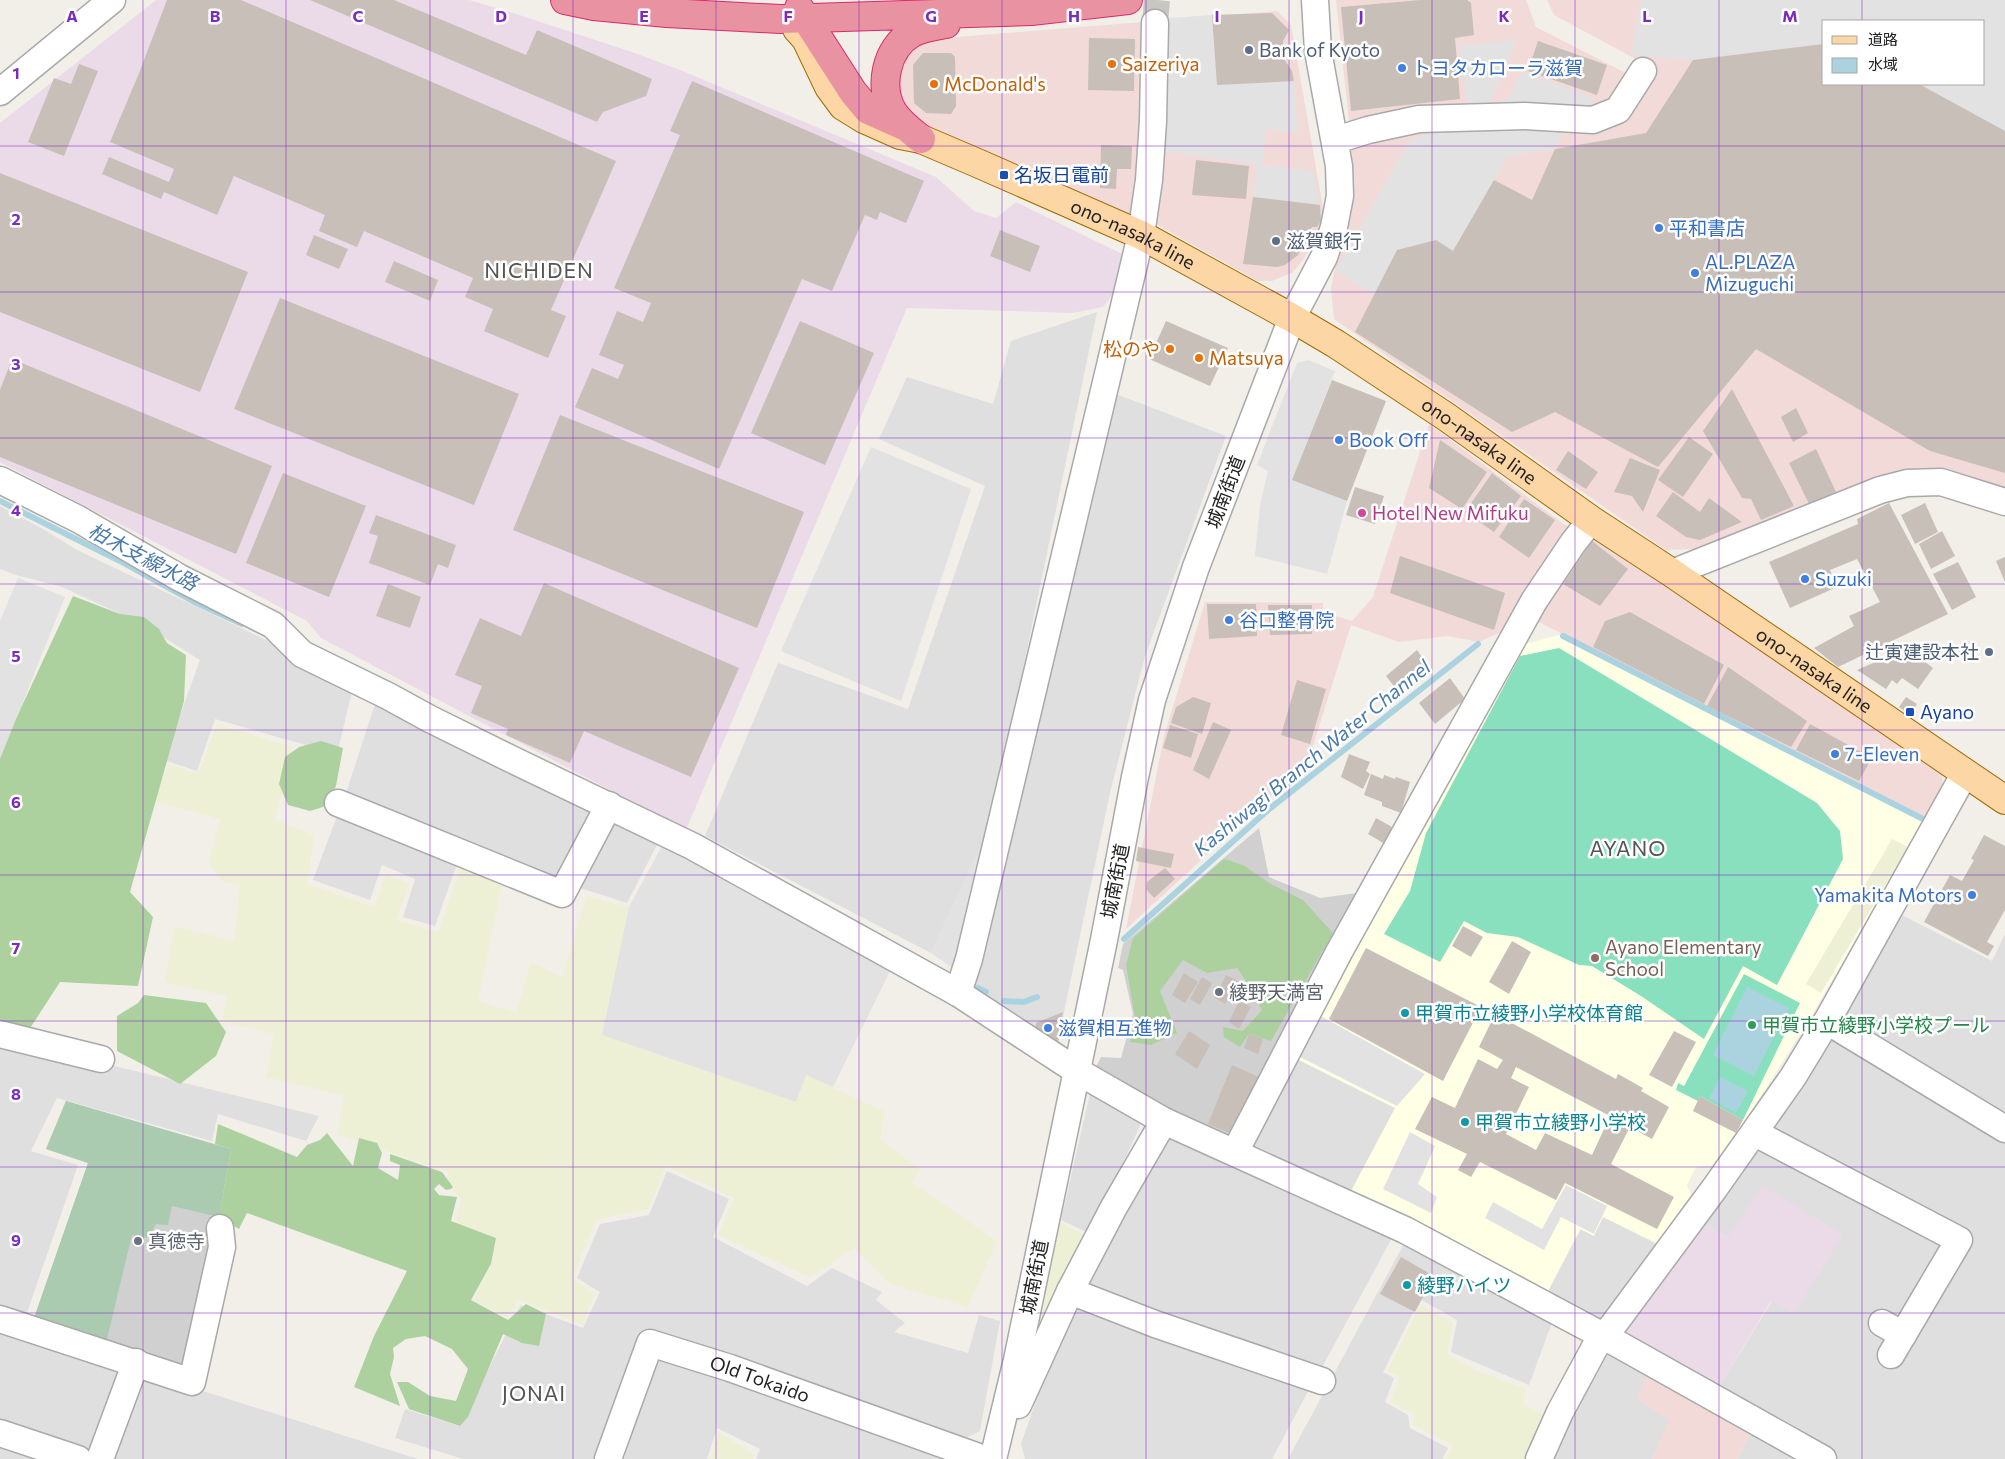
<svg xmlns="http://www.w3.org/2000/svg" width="2005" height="1459" font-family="Commissioner,'Noto Sans JP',sans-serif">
<rect width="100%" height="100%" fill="#f2efe9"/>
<path fill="#e0dfdf" d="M1097,312L990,828L931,953L705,836L778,663L908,709L985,486L879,439L907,377L993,404L1011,341Z
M1108,391L1226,436L1145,656L1110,793L1056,1050L988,1001L968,979Z
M0,506L43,529L77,550L270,642L353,687L337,754L215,719L197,771L164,760L200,660L144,625L62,587L16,575L0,569Z
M377,698L598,808L561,883L344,799Z
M339,811L458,861L435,926L403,917L415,879L382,865L370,900L313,880Z
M611,816L659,841L627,903L574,886Z
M1898,913L1992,961L2005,934V1124L1840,1023Z
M1834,1032L2005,1136V1459H1837L1717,1390L1772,1301L1795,1314L1728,1237L1701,1222L1803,1087Z
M0,1038L319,1116L306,1141L218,1114L212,1141L57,1098L31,1151L78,1165L20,1333L418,1459H0Z
M1291,1056L1396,1108L1350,1193L1242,1146Z
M1091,1089L1142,1121L1091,1234L1061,1220Z
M1166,1133L1393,1236L1319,1373L1079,1289Z
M667,1171L729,1199L713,1237L807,1286L832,1268L882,1292L876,1300L905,1323L894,1332L968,1353L979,1315L1000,1321L980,1431L959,1441L647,1330L601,1459H463L395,1438L405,1409L459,1426L521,1305L583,1328L600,1292L577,1278L600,1224L649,1215Z
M1603,1217L1662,1247L1604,1325L1545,1297L1581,1229Z
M1406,1240L1554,1317L1529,1385L1451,1352L1457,1320L1420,1299L1383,1372L1394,1378L1385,1402L1408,1415L1410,1428L1448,1448L1442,1459H1288Z
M1072,1298L1312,1384L1272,1459H1025L1021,1444Z
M1601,1346L1648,1372L1670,1420L1652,1459H1543Z
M656,1356L954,1459H756L760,1449L717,1428L707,1459H624Z
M1752,1431L1799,1459H1737Z"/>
<path fill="#f2dad9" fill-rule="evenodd" d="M1336,0H1526L1536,27L1626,73L1603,107L1407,115L1349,121Z
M1547,0H2005V489L1965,474L1946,471L1894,474L1696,549L1666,550L1334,319L1331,288L1345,220L1350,153L1356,144L1423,131L1594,130L1624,123L1658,71L1554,15ZM1824,21H1984V84H1824Z
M1277,11L1291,25L1325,219L1303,260L1292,273L1272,281H1258L1152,222L1124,218L920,131L903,112L898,71L920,40Z
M1429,424L1569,528L1514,626L1479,642L1448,636L1399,642L1351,625L1306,768L1284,784L1126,929L1164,736L1205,602L1323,603V612L1352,621L1373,597Z
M1590,535L1942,774L1943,788L1925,819L1533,619Z
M1648,1372L1752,1431L1737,1459H1652L1669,1420L1636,1399Z"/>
<path fill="#ebdbe8" d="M156,0H469L507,11L638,54L685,72L936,177L974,211L996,218L1016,202L1122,254L1113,294L1103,307L1073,313L907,308L686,830L321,638L307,621L0,462V123Z
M1762,1186L1843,1234L1794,1314L1771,1301L1717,1390L1624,1336L1623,1328L1701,1222L1728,1237Z"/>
<path fill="#ffffe5" d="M1559,635L1924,822L1809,1020L1743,1124L1712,1165L1696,1167L1687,1185L1691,1195L1657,1243L1603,1217L1594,1236L1580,1229L1545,1297L1350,1193L1395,1108L1291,1056L1514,647Z"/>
<path fill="#d0d0d0" d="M1259,828L1269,877L1320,898L1364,892L1234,1145L1094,1071L1101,1057L1121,1058L1133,1014L1123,970L1118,968L1123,944Z
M66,1101L231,1149L191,1370L33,1321L88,1163L46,1149Z"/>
<path fill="#eef0d5" d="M217,724L292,747L275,820L314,835L307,884L374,907L386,874L409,884L396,920L438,932L460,870L503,880L478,1001L516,1012L531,962L562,977L587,896L629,907L602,1035L796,1102L806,1075L885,1112L880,1140L921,1170L911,1182L997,1241L968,1307L890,1284L854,1248L811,1278L718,1235L734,1198L666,1166L649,1209L596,1220L572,1279L594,1294L583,1325L520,1300L506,1317L473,1300L492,1263L496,1237L456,1224L461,1198L449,1189L448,1172L337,1134L344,1096L266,1077L274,1034L222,1022L227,996L164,982L175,926L234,941L240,885L222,881L208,863L220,819L153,801L169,764L198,774Z
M1892,839L1908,847L1821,993L1806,984Z
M1060,1222L1089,1238L1030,1360L1049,1273Z
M1420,1305L1453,1323L1447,1354L1477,1371L1525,1388L1524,1405L1544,1415L1525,1459H1446L1453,1445L1413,1425L1414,1413L1390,1402L1400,1376L1387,1372Z
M719,1432L755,1455L753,1459H711Z"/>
<path fill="#add19e" d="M73,596L120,614L144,617L159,629L167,643L186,655L184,701L130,892L153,917L138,986L60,982L25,1036L0,1027V753Z
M321,741L343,748L336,786L326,806L310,811L288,805L279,784L285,757L299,747Z
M1224,859L1243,865L1271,884L1303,900L1333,933L1271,1041L1249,1034L1240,1047L1224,1037L1223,1027L1243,1031L1262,1010L1249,986L1237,968L1207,973L1183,960L1160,991L1177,1033L1151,1045L1130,1042L1135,1018L1126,965L1133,938Z
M144,995L206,1003L226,1032L216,1056L180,1084L117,1051V1016L138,1003Z
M218,1124L297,1157L307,1145L320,1140L327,1133L353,1166L359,1138L377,1143L382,1153L378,1168L398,1180L400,1165L390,1161V1154L442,1172L453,1187L451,1189L446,1190L439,1184L434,1189L439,1195L457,1197L451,1221L496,1238L491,1264L471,1300L508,1320L526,1304L546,1314L539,1346L522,1343L503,1334L468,1417L460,1426L409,1409L397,1382H408L430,1396L456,1401L468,1369L452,1349L425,1336L406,1339L393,1348L394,1357L390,1374L400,1406L354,1387L374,1336L407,1271L247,1213L239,1229L219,1217L231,1149L215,1144Z"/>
<path fill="#aacbaf" d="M66,1101L231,1149L219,1217L172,1206L168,1225L156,1224L148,1238L132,1235L106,1343L33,1321L88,1163L46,1149Z"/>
<path fill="#88e0be" d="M1559,648L1817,803L1840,831L1843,859L1777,985L1743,966L1704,1039L1641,996L1592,966L1579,965L1518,937L1487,933L1464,921L1440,962L1384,934L1410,891L1426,833L1520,656Z
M1744,974L1800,1003L1743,1120L1700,1096L1698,1101L1676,1090L1678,1083L1684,1086Z"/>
<path fill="#e2e2e2" d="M1641,0H2005V131L1919,84H1984V21H1824V44L1693,60L1631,55Z
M1212,15L1217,85L1294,81L1298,133L1266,129L1262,165L1313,171L1320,205L1253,197L1257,164L1159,151L1163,116L1170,18Z
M1517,40L1489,105H1467L1460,46Z
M1522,71L1593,98L1586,115L1505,104Z
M1527,130L1563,132L1555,149L1507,157L1453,251L1375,295L1335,271L1409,142L1425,134Z
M1308,360L1335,371L1292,480L1347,501L1327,574L1255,556L1260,505L1268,471L1257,465L1297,363Z
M871,447L971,489L901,701L781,651Z
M18,578L65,597L0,759V621Z
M990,828L960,973L931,953Z
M664,842L894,963L833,1087L806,1075L796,1102L602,1035L629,907Z
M1319,1015L1425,1074L1397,1106L1298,1056Z
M1410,1132L1435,1146L1418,1184L1437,1197L1431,1213L1383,1189Z
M1566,1185L1607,1206L1594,1234L1561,1217L1544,1250L1485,1218L1493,1202L1542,1229Z"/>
<path fill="#aad3df" d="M1747,987L1789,1008L1754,1076L1713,1055Z
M1720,1077L1748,1091L1736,1113L1709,1098Z"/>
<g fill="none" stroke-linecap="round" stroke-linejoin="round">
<path stroke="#aad3df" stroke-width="6" d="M0,501L120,561L194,602L242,624
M1563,636L1925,820
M1124,939L1268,810L1478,644
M978,988L986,992
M1004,1001L1024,1002L1037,997"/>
</g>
<path fill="#c7bfb8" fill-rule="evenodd" d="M167,0H241L616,161L551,310L566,316L548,358L484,331L493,309L465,297L473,278L364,231L357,247L319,231L325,215L234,176L217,215L164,192L161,199L102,174L109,157L169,182L174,169L110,142L137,78Z
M310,0H394L526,55L537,30L652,79L646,96L603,112L597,122Z
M1421,0H1467L1471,3L1474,35L1455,38L1460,99L1351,111L1341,7Z
M1272,13L1289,30L1283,41L1284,59L1292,71L1294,81L1217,85L1212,15Z
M1089,38L1135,39L1134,91L1088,90Z
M1538,41L1607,65L1597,95L1528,71Z
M1824,44V84H1919L2005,131V473L1930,451L1756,349L1658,467L1555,412L1512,432L1355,332L1397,250L1436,240L1453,251L1494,180L1532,200L1555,149L1646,133L1693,60Z
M923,53H951L955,57L956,106L951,114L926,113L914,103L913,65Z
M79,64L98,71L64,156L28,142L54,78L71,84Z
M692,81L924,181L906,223L880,212L877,220L865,215L832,291L802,279L719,469L575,407L592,368L618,379L624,365L599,355L617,311L643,322L651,303L614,288L680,135L670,131Z
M1101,145L1132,146L1131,169H1117L1116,189L1100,188Z
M1196,160L1249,166L1246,199L1192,195Z
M0,173L248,272L200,392L0,312Z
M1253,197L1320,205L1321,221L1317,227H1312L1298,255L1285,265L1277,267L1243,264Z
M1000,230L1040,246L1030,272L990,256Z
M314,235L348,249L339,269L306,255Z
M394,261L438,280L430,301L385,282Z
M280,298L519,394L474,505L234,409Z
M800,321L874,353L825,465L751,433Z
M1166,321L1228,348L1210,386L1149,359Z
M12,359L272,466L236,554L0,457V390Z
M1332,380L1386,401L1347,501L1292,480Z
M1732,389L1794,506L1761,520L1751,499L1742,498L1703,431Z
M1796,408L1808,433L1793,442L1781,417Z
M560,415L804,512L757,628L513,530Z
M1689,437L1713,454L1683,497L1658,480Z
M1440,440L1487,472L1462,509L1429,488Z
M1816,449L1836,492L1809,504L1789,463Z
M1568,451L1598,472L1586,489L1556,470Z
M1630,458L1660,470L1643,512L1632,496L1614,492Z
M283,473L366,506L329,597L246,563Z
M1492,473L1521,496L1494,532L1465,512Z
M1355,487L1384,496L1375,524L1346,515Z
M1673,492L1700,512L1709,498L1742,522L1700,540L1686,537L1656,516Z
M1524,499L1555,520L1529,558L1499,537Z
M1889,503L1948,614L1838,667L1814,648L1854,626L1849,616L1880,602L1857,559L1830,570L1837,587L1790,608L1769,562L1858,524L1857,519Z
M1925,503L1938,532L1915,544L1901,515Z
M376,515L456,545L448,568L438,564L430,585L369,563L378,536L369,533Z
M1942,531L1955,556L1931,569L1919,544Z
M1592,541L1628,569L1600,606L1563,584Z
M1400,556L1505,593L1494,630L1390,593Z
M2005,557V582L1996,561Z
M1958,562L1976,597L1952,610L1933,574Z
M544,583L739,668L691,777L584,731L570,763L506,735L508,729L471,713L482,686L455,675L480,618L521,636Z
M388,584L421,597L410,628L376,616Z
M1207,604H1256L1257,636L1209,639Z
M1268,605H1312V634L1270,635Z
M1630,612L1724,665L1704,704L1593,647L1605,621Z
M1903,645L1933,668L1918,689L1902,678L1897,684L1892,680L1886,689L1857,670L1880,660L1888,664Z
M1417,650L1431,670L1400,694L1386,676Z
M1728,667L1807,721L1791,747L1707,706Z
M1450,678L1465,699L1435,724L1419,703Z
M1297,680L1326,689L1310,744L1281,735Z
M1193,697L1211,703L1202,734L1171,723L1176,707Z
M1906,697L1917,704L1911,715L1899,707Z
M1213,722L1231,730L1209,779L1193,770Z
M1810,724L1872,758L1859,781L1796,750Z
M1170,725L1198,734L1191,758L1163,748Z
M1349,754L1370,762L1366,771L1370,774L1363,789L1341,777Z
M1371,774L1383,779L1384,775L1395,779L1396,777L1410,782L1401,813L1382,806V802L1364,795Z
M1376,818L1392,827L1385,844L1368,834Z
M1984,835L2005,846V910L1987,942L1994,946L1988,956L1924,922L1950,875L1962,881L1974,860L1971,859Z
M1138,847L1174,854L1171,868L1136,861Z
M1165,868L1175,879L1154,898L1146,889L1147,882Z
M1463,926L1483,937L1471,957L1452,946Z
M1512,941L1531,952L1509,994L1489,982Z
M1366,948L1481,1007L1443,1081L1329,1019Z
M1184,973L1198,982L1185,1003L1172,995Z
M1226,975L1238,981L1225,1004L1215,998Z
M1202,977L1212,983L1200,1005L1190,999Z
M1239,1001L1251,1007L1239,1029L1229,1022Z
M1063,1012L1058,1044L1035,1033L1036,1023Z
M1495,1014L1616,1079L1618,1074L1643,1088L1641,1091L1669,1107L1652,1139L1630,1127L1611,1164L1674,1197L1657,1229L1565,1183L1556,1200L1480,1162L1471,1177L1458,1170L1467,1154L1415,1129L1432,1097L1455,1108L1478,1059L1497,1069L1503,1060L1479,1047ZM1516,1067L1610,1116L1592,1155L1545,1133L1536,1150L1506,1134L1529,1087L1511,1078Z
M1189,1031L1210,1045L1197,1069L1175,1054Z
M1674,1031L1696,1042L1672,1087L1649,1075Z
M1249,1034L1263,1039L1258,1054L1244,1048Z
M1232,1065L1261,1078L1237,1136L1208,1124Z
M1700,1096L1743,1120L1736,1133L1693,1111Z
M1401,1257L1434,1276L1415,1312L1380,1294Z"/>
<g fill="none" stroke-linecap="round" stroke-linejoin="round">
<path stroke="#c8c6c1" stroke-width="26" stroke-dasharray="26 13" stroke-linecap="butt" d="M1155,23L1157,0"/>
<defs>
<g id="minor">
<path d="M0,92L112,0"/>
<path d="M1336,140L1368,130L1419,119L1525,116L1593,120L1618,110L1643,71"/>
<path d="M0,480L78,519L180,578L273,625L302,654L388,696L430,719L511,759L692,846L958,993L1077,1071L1164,1121L1405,1230L1618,1344L1823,1459"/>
<path d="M1672,573L1880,490L1907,483L1941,482L2005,502"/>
<path d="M338,803L562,894L609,805"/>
<path d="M958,993L969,959L1141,235L1149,180L1153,121L1155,23"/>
<path d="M1827,1021L2005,1129"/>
<path d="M0,1034L101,1059"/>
<path d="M1755,1133L1959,1240L1891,1355"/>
<path d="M1235,1152L1339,952L1534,601L1573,543L1591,520"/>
<path d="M1070,1291L1155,1324L1322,1381"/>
<path d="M0,1319L192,1382L222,1247L220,1228"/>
<path d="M1882,1323L1903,1335"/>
<path d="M1018,1405L1070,1291L1114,1207L1164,1121"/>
<path d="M0,1433L78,1459"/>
<path d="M100,1459L136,1362"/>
<path id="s1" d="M608,1459L650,1343L730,1368L984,1459"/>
<path d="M993,1459L1017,1360L1104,940L1135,777L1152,700L1196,567L1292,318L1324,257L1334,227L1340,196L1339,166L1318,51L1315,0"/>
<path d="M1539,1459L1560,1412L1595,1347L1614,1324L1714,1189L1793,1077L1827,1021L1965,773"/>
</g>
<g id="major">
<path id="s2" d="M797,29L806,39L829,87L843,106L864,119L900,135L921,139L975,162L1141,235L1292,318L1336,344L1445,416L1591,520L1672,573L2005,800"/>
</g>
<path id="highway" d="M565,0L594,6L667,13L780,19L1031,11L1128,0
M799,8L853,92L868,110L904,126
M921,139C911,131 900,123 893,112C878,87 886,48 912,33C923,27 934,26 946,24"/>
</defs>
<use href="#minor" stroke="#a9a9a9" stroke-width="29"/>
<use href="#major" stroke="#a06b00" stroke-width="30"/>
<use href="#highway" stroke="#dc2a67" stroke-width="30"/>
<use href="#minor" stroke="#fff" stroke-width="26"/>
<use href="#major" stroke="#fcd6a4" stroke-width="28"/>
<use href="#highway" stroke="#e892a2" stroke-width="28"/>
</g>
<path fill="none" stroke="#7b2cbf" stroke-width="1" stroke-opacity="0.55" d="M143,0V1459M286,0V1459M430,0V1459M573,0V1459M716,0V1459M859,0V1459M1002,0V1459M1146,0V1459M1289,0V1459M1432,0V1459M1575,0V1459M1719,0V1459M1862,0V21M1862,84V1459M0,146H2005M0,292H2005M0,438H2005M0,584H2005M0,730H2005M0,875H2005M0,1021H2005M0,1167H2005M0,1313H2005"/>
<g fill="#5c6f8a" stroke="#fff" stroke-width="2">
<circle cx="1249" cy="50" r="5"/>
<circle cx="1276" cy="241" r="5"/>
<circle cx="1989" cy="652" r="5"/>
</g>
<g fill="#e8710a" stroke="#fff" stroke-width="2">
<circle cx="1112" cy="64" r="5"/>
<circle cx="934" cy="84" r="5"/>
<circle cx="1170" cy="349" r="5"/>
<circle cx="1199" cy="358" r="5"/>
</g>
<g fill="#3f7fe0" stroke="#fff" stroke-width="2">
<circle cx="1402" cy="68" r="5"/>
<circle cx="1659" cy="228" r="5"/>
<circle cx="1695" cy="273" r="5"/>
<circle cx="1339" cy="440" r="5"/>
<circle cx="1805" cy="579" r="5"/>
<circle cx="1229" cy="620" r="5"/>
<circle cx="1835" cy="754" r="5"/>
<circle cx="1972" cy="895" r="5"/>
<circle cx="1048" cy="1028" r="5"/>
</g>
<g fill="#1a4fb4" stroke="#fff" stroke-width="2">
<rect x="999" y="170" width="10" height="10" rx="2.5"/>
<rect x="1905" y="707" width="10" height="10" rx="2.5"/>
</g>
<circle fill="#d1479c" stroke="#fff" stroke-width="2" cx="1362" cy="513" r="5"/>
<circle fill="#8d6e63" stroke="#fff" stroke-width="2" cx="1595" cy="958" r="5"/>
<g fill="#6b7280" stroke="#fff" stroke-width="2">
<circle cx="1219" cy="992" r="5"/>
<circle cx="138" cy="1241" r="5"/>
</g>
<g fill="#0f9aa8" stroke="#fff" stroke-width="2">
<circle cx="1405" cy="1013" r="5"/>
<circle cx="1465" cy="1122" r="5"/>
<circle cx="1407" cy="1285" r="5"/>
</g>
<circle fill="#2e9e5b" stroke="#fff" stroke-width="2" cx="1752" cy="1025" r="5"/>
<g text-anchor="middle" stroke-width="5" stroke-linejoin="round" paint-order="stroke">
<g font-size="19" fill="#4e5e75" stroke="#fff" text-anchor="start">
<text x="1259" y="57">Bank of Kyoto</text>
<text x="1286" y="248">滋賀銀行</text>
<text x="1979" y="659" text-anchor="end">辻寅建設本社</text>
</g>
<g font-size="19" fill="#c56008" stroke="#fff" text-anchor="start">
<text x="1122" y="71">Saizeriya</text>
<text x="944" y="91">McDonald's</text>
<text x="1160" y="356" text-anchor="end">松のや</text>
<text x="1209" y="365">Matsuya</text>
</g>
<g font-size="19" fill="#366cbe" stroke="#fff" text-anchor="start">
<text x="1412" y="75">トヨタカローラ滋賀</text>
<text x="1669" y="235">平和書店</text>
<text x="1705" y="269">AL.PLAZA<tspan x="1705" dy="22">Mizuguchi</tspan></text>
<text x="1349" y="447">Book Off</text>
<text x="1815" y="586">Suzuki</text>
<text x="1239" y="627">谷口整骨院</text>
<text x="1845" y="761">7-Eleven</text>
<text x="1962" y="902" text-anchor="end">Yamakita Motors</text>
<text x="1058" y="1035">滋賀相互進物</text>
</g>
<g font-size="19" fill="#164399" stroke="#fff" text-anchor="start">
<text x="1014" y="182">名坂日電前</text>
<text x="1920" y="719">Ayano</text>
</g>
<g font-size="19" fill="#222" stroke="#fff">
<text dy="7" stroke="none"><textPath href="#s2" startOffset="408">ono-nasaka line</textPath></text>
<text dy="7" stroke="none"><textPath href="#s2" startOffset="812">ono-nasaka line</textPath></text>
<text transform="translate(1225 492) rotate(-69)" y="7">城南街道</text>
<text dy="7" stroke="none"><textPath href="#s2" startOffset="1218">ono-nasaka line</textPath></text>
<text transform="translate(1115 881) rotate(-79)" y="7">城南街道</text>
<text transform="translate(1034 1277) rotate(-79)" y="7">城南街道</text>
<text dy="7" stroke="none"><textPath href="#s1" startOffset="239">Old Tokaido</textPath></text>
</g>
<g font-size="19" fill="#b23c85" stroke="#fff" text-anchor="start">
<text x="1372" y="520">Hotel New Mifuku</text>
</g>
<g font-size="19" fill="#785e54" stroke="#fff" text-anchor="start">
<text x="1605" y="954">Ayano Elementary<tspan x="1605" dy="22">School</tspan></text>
</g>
<g font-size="19" fill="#5b616d" stroke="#fff" text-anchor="start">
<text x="1229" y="999">綾野天満宮</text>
<text x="148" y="1248">真徳寺</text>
</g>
<g font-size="19" fill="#0d838f" stroke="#fff" text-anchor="start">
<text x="1415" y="1020">甲賀市立綾野小学校体育館</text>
<text x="1475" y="1129">甲賀市立綾野小学校</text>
<text x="1417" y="1292">綾野ハイツ</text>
</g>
<g font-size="19" fill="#27864d" stroke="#fff" text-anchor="start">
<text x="1762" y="1032">甲賀市立綾野小学校プール</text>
</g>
<g font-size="20" font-style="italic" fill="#4a7aab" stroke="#fff">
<text transform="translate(143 557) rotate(28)" y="7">柏木支線水路</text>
<text transform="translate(1312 758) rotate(-39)" y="7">Kashiwagi Branch Water Channel</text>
</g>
<g font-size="21" letter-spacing="1" fill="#555" stroke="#fff">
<text x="539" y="278">NICHIDEN</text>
<text x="1628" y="856">AYANO</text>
<text x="534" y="1401">JONAI</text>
</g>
</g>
<g font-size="16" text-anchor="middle" font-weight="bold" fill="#7b2cbf" stroke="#fff" stroke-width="5" stroke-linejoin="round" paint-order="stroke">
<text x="72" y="22">A</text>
<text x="215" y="22">B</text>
<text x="358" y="22">C</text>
<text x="501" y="22">D</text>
<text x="644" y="22">E</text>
<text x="788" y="22">F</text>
<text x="931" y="22">G</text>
<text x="1074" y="22">H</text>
<text x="1217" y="22">I</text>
<text x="1361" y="22">J</text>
<text x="1504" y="22">K</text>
<text x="1647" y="22">L</text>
<text x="1790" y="22">M</text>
<text x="16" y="79">1</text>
<text x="16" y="225">2</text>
<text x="16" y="370">3</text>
<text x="16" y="516">4</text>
<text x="16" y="662">5</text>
<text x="16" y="808">6</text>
<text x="16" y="954">7</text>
<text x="16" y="1100">8</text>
<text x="16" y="1246">9</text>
</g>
<rect x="1822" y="20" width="162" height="65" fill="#ffffff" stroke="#a7a7a7"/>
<rect x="1832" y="36" width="25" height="8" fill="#fcd6a4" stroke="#a7a7a7"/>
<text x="1868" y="45" font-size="15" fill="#222222">道路</text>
<rect x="1832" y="58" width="25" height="15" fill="#aad3df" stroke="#a7a7a7"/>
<text x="1868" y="70" font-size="15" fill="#222222">水域</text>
</svg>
